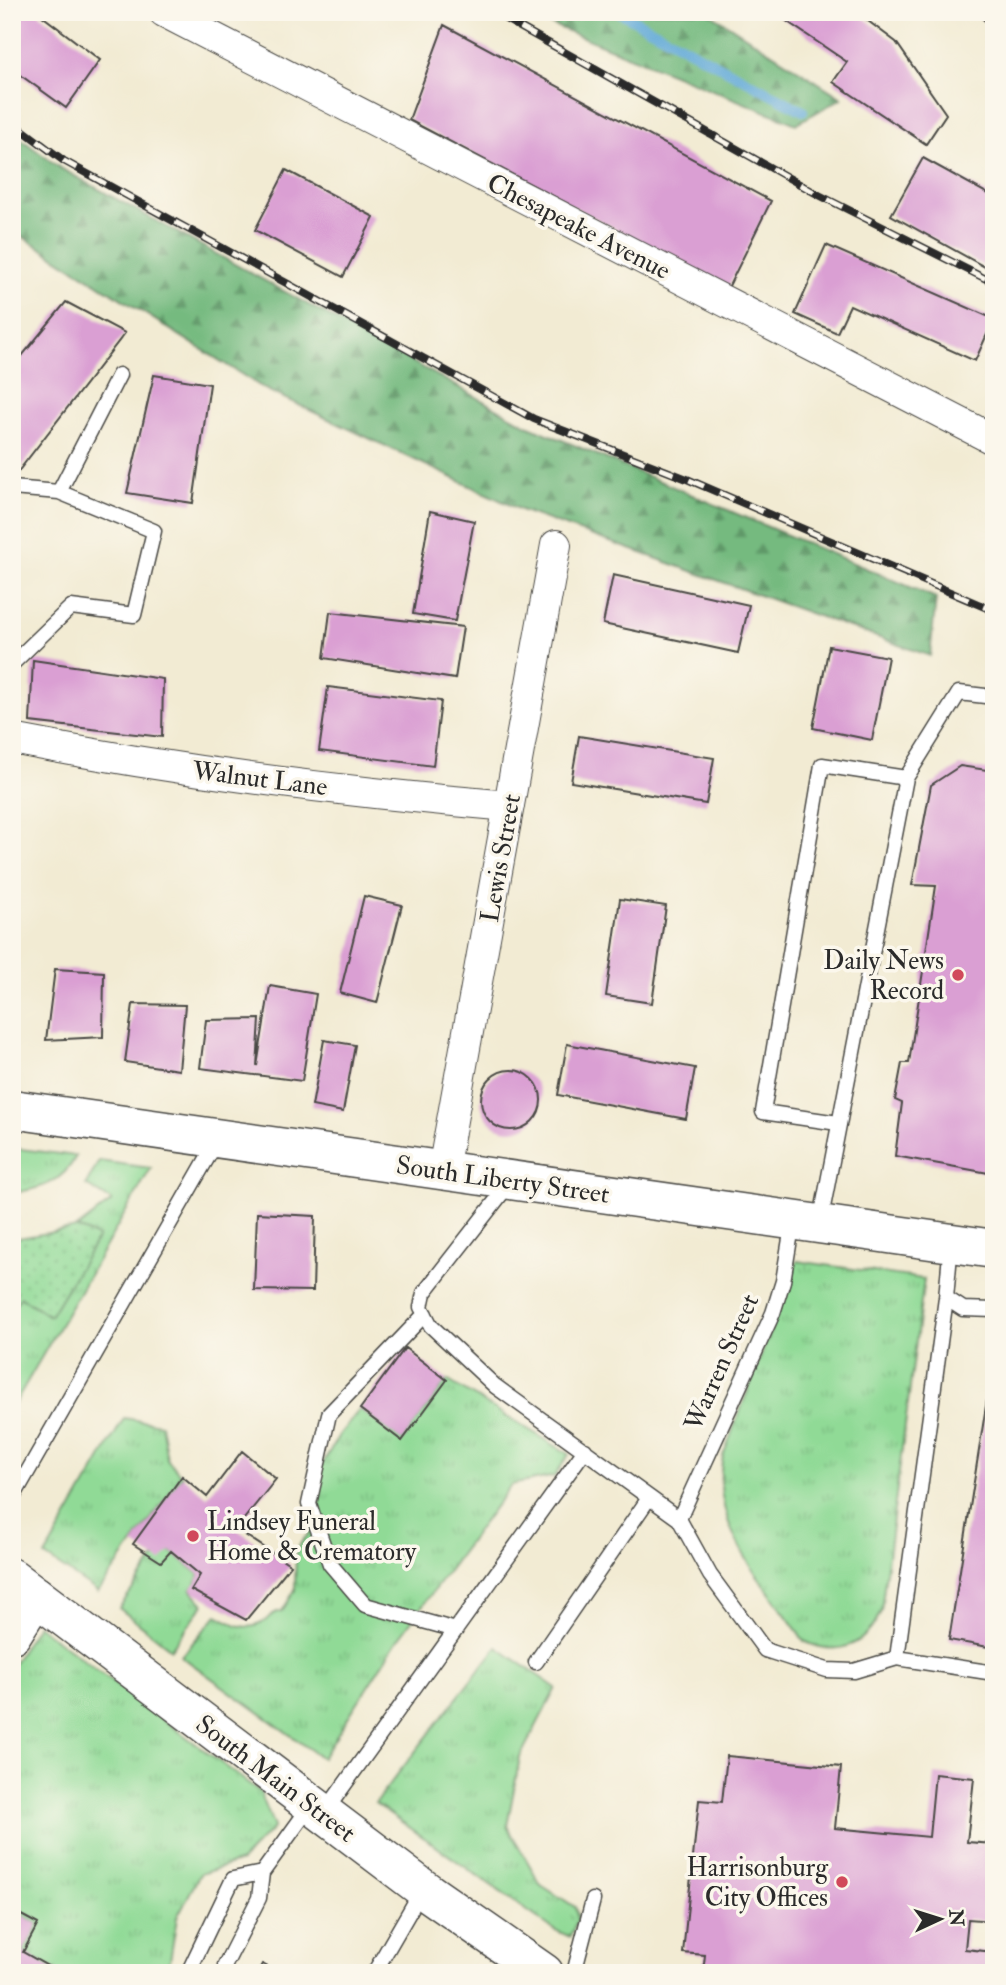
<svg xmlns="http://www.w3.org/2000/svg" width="1006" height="1985" font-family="'IM FELL Double Pica',serif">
<defs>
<pattern id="grass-tufts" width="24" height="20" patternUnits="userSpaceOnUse" patternTransform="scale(1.75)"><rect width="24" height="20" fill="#90da96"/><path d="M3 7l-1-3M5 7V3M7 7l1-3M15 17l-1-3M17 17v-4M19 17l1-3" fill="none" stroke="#7cbb81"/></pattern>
<pattern id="forest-firs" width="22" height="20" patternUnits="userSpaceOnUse" patternTransform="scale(1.75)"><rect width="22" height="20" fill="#74ba7f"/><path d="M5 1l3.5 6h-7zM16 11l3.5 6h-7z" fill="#5f9768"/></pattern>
<pattern id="park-dots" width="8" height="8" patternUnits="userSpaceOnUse" patternTransform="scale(1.75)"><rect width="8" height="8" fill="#90da96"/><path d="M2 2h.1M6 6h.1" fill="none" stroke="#7cbb81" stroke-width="1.8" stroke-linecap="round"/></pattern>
</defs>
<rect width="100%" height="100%" fill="#fbf7ec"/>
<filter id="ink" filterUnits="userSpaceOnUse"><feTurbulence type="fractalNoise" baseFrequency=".0143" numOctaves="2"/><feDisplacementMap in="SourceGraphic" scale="14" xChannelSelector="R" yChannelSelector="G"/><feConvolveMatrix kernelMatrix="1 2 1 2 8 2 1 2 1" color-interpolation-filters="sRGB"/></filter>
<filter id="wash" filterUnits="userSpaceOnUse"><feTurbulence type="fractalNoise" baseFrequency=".00686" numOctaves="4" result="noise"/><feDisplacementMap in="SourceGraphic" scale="28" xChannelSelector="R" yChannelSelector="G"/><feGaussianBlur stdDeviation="1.57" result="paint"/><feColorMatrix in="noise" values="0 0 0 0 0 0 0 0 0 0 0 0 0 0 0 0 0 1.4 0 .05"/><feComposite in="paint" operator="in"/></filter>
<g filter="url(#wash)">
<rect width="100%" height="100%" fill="#f2ebd3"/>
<path fill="url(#grass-tufts)" stroke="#5e8260" stroke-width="2" d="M12,1148L76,1156C63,1183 40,1189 12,1193Z
M99,1161L151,1168L12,1408V1307L21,1297L49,1316L98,1237L77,1228L112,1201L86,1185Z
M797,1261L924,1279L881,1611C867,1645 838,1658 804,1641C767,1585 708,1528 723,1456Z
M447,1380L569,1454L555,1476L511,1485L399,1638L322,1758L181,1656L217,1615C231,1623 245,1632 262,1623C270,1618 272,1612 282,1611L295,1590L296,1549L314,1527H324L315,1477L339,1435L360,1409L402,1440Z
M124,1418L161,1424L167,1459L182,1476L98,1592L45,1556Z
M171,1551L200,1575L191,1590L204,1604L171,1649L119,1608L155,1558Z
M37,1625L260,1792L274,1827L241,1861L200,1874L177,1917L168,1973H60L23,1952L38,1924L12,1910V1666Z
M497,1647L556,1688L520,1757L507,1826L541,1885L575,1907L578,1918L570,1937L553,1929L375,1803Z"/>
<path fill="url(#forest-firs)" stroke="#507255" stroke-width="2" d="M521,12H708L842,98L796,124Z
M12,132L60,168L529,426L936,598L930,656L523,511L265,389L12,230Z"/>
<path fill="url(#park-dots)" stroke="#5e8260" stroke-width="2" d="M77,1228L98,1237L50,1316L21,1297L12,1307V1239Z"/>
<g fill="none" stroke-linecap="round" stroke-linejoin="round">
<path stroke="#60a9d7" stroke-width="10" d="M619,12L803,111"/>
</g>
<g id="blocks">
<path fill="#da9fd3" d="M12,12H37L100,60L66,108L12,69Z
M773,12H856L896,42L946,114L926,144L833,82L847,62Z
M975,12H994V29Z
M444,25L771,201L728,288L409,120Z
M923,158L994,197V272L891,215Z
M286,170L374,217L343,277L255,230Z
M826,245L994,319L975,361L850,305L837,333L795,314Z
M66,302L125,333L17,473L12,468V368Z
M154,375L210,384L193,503L127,493Z
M430,511L474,521L455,621L413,614Z
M613,575L749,605L738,653L603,624Z
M330,612L463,627L455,679L324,658Z
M829,646L888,657L872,740L813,728Z
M33,660L163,679L162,737L30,722Z
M328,687L441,701L433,766L319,751Z
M579,736L714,758L706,804L571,782Z
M960,766L994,771V1174L895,1156L902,1103L895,1100L902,1063H909L936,886L912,885L931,785Z
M364,896L402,905L377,1003L340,993Z
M620,899L666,906L652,1003L606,996Z
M55,969L104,972L103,1037L46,1040Z
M270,986L316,994L302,1081L200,1068L206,1020L260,1019L257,1066Z
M133,1004L185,1005L179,1070L125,1062Z
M324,1040L355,1045L343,1112L312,1106Z
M567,1044L695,1068L686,1119L558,1095Z
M481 1100a30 30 0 1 1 60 0a30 30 0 1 1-60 0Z
M257,1213L315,1216L313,1291L254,1290Z
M405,1348L447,1380L402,1441L360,1409Z
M992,1368H994V1648L949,1640Z
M242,1451L276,1479L236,1529L291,1565L246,1620L191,1590L200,1575L171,1551L161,1562L133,1544L182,1476L207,1497Z
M727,1756L841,1767L835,1828L929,1837L935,1774L974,1778L967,1842L994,1844V1921L968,1919L965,1949L994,1952V1973H703L705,1955L683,1953L699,1800L722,1802Z
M12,1910L38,1924L23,1952L60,1973H12Z
M262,1964L279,1973H257Z"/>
</g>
</g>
<g filter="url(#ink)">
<use href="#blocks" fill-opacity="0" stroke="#494844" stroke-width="2"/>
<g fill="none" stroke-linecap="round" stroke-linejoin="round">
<defs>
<path id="lane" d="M12,488L59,492L119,375
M12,664L71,607L134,615L154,531L59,492
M906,778L959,693L994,697
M509,1184L424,1293L421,1307L431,1326L495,1386L679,1519L710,1575L765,1650L827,1670L854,1671L897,1658L994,1673
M820,1223L906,778L822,765L763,1112L838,1123
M946,1298L963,1309L994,1310
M425,1314L329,1414L309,1504L330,1564L365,1605L456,1630
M12,1499L217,1141
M679,1519L773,1313L783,1281L793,1221
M897,1658L946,1298L951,1243
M536,1662L649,1498
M324,1813L585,1450
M225,1965L259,1898L262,1873L311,1805
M188,1973L233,1879L262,1873
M374,1973L422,1890
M574,1973L593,1900"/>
<path id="street" d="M164,12L994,440
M12,739C176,771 343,792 509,806
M443,1170L556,545"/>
<path id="secondary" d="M12,1634L36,1596"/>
<path id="primary" d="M12,1109L994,1249
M12,1578L429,1893L544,1973"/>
</defs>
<use href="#lane" stroke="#494844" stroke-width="17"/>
<use href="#street" stroke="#494844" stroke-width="32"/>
<use href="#secondary" stroke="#494844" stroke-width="41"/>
<use href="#primary" stroke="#494844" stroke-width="41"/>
<use href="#lane" stroke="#fff" stroke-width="14"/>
<use href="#street" stroke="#fff" stroke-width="30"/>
<use href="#secondary" stroke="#fff" stroke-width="38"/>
<use href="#primary" stroke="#fff" stroke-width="38"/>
<defs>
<path id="rail" d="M493,12L819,195L994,283
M12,122L64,161L534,419L687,479L994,611"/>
</defs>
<use href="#rail" stroke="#2b2b2b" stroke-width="8"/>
<use href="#rail" stroke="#fbf7ec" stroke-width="5" stroke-dasharray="16" stroke-linecap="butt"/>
</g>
</g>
<g fill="#d1495b" stroke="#fbf7ec" stroke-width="2.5">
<circle cx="958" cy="975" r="7"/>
<circle cx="193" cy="1536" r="7"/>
<circle cx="842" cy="1882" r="7"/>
</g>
<g text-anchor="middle" stroke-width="7" stroke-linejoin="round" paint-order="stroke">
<g font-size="26" fill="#2b2b2b" stroke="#fbf7ec">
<text transform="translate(579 226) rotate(27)" y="9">Chesapeake Avenue</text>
<text transform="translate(260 778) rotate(7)" y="9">Walnut Lane</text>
<text transform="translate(500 858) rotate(-80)" y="9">Lewis Street</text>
<text transform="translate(503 1179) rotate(8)" y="9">South Liberty Street</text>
<text transform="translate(721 1362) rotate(-66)" y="9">Warren Street</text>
<text transform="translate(276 1778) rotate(37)" y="9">South Main Street</text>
</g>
<g font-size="26" fill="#2b2b2b" stroke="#fbf7ec" text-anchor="end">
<text x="944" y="969">Daily News<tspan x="944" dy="30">Record</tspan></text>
<text x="207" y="1530" text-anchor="start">Lindsey Funeral<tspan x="207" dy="30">Home &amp; Crematory</tspan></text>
<text x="828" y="1876">Harrisonburg<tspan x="828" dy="30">City Offices</tspan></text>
</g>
</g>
<rect width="1006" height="1985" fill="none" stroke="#fbf7ec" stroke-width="42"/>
<g transform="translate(940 1919) rotate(86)" stroke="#fbf7ec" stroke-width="5" paint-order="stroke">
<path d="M0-5L12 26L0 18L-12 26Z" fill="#2b2b2b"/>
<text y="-10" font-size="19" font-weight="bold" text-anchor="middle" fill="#2b2b2b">N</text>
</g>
</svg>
